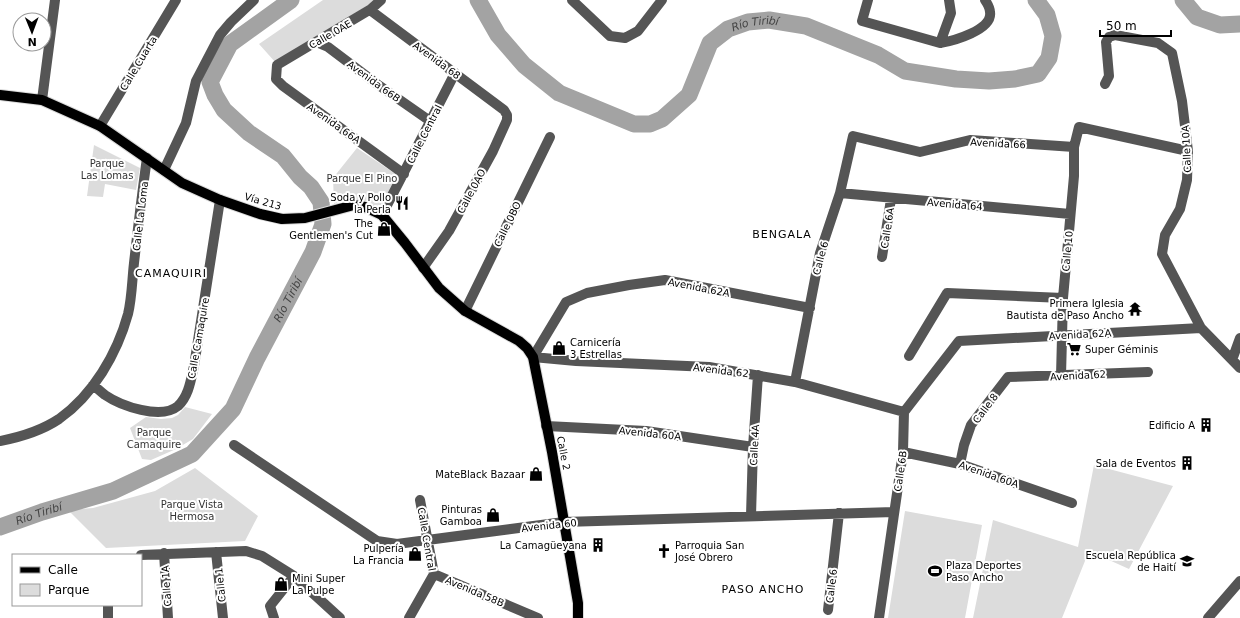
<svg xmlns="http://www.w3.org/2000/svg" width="1240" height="618" font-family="'DejaVu Sans',sans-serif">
<rect width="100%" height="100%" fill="#fff"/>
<path fill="#dcdcdc" d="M323,0H376L276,63L259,44Z
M94,145L140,168L136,190L105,184L103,197L87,196Z
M357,148L397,175L380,210L356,200L346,198L334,204L333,178Z
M185,407L212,414L193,439L176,449L151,460L142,459L130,428L146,417L161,419L172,418L178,415Z
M1094,465L1173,486L1129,569L1089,551L1062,618H973L993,520L1078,547Z
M195,468L258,516L245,541L106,548L68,510L93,508L155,491Z
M905,511L982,525L965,618H888Z"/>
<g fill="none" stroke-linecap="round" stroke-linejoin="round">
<g stroke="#a3a3a3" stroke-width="17">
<path id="s1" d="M478,0L498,35L524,65L559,93L634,124H650L662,119L689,95L710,43L728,29L748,22L769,20L806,26L878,55L905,71L956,79L989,81L1015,79L1038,74L1049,58L1053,36L1047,15L1036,0"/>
<path d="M1183,0L1197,17L1220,25L1240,24"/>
<path id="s2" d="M0,527L42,512L113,491L192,454L233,409L257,358L313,252L323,224L321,202L311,187L300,177L283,156L249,133L224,110L215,95L210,82L230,44L291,0"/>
</g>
<defs>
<path id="major" d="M0,95L42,100L100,126L182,183L220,200L260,214L282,219L305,218L354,205L365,207L382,215L405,243L439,288L465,311L519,341L527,348L533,357L552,452L578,603V618"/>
</defs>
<use href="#major" stroke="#dbdbdb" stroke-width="12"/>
<path stroke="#555" stroke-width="10" d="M381,0L371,9L277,65L276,79L283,86L404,174
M572,0L610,36L625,38L638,31L662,0
M868,0L862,21L940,43L951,13L949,0
M370,10L504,110L507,115V120L493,151L449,231L423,268
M316,42L328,47L377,84L430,121
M940,43C953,41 993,30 990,12C990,8 987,3 985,0
M1105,84L1109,76L1106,42L1109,37L1115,35L1158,43L1172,53L1182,101L1188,151L1187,180L1180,209L1165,235L1162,254L1201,328L1240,368
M42,100L55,0
M100,126L176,0
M164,170L186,123L196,81L220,35L231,22L254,0
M840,193L1070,214
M382,215L455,73
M882,257L891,199
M810,308L665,280L629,285L587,293L566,302L533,357L576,361L709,367L795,382L904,412
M465,311L550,137
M909,356L947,293L1063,298
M1232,360L1240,338
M1061,376L1063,298L1074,176V147L1079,127L1188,151
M795,382L820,253L840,193L853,136L920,152L970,140L1074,147
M93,385C97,388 101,392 105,395C121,406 161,420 178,406C189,396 191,379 194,366L220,200
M546,426L646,431L753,447
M0,441C21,437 41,431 59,419C93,395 117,354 128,314C132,298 132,280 134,263C138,228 142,193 147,158
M234,445L377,541L397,544L564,522L894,512
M903,452L960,464L1072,503
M960,464L964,445L971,425L1008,377L1148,372
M751,516L753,447L758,375
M216,552L223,618
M164,553L168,618
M141,555L246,551L262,556L294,576L340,618
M434,574L538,618
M828,610L839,513
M108,618V605
M274,618L270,606L294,576
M409,618L434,574L420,500
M879,618L903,452L904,412L959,341L1201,328
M1208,618L1240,581"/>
<use href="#major" stroke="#000" stroke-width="10"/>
</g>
<defs>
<symbol id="restaurant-bare" viewBox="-9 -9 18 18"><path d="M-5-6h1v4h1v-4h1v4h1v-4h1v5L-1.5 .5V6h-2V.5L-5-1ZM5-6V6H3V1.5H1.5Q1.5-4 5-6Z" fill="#000" stroke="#fff" stroke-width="2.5" paint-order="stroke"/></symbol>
<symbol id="shop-bare" viewBox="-9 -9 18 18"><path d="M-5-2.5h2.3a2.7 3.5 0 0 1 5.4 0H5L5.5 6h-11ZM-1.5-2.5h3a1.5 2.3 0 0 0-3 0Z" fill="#000" stroke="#fff" stroke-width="2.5" paint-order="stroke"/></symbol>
<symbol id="temple-bare" viewBox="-9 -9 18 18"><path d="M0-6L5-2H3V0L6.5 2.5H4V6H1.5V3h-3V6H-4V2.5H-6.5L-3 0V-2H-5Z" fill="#000" stroke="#fff" stroke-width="2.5" paint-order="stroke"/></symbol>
<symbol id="supermarket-bare" viewBox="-9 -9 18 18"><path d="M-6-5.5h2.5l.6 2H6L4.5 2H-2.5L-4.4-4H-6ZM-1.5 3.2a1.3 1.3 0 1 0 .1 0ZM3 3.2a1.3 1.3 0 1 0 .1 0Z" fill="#000" stroke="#fff" stroke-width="2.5" paint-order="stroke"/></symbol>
<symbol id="building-bare" viewBox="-9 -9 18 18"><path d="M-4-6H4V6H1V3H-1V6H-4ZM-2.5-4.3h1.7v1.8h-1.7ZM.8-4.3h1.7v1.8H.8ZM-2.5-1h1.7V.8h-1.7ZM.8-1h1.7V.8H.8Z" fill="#000" stroke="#fff" stroke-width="2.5" paint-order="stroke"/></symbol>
<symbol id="church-bare" viewBox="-9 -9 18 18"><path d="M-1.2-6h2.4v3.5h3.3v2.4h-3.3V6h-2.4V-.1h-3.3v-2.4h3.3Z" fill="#000" stroke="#fff" stroke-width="2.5" paint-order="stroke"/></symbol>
<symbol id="school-bare" viewBox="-9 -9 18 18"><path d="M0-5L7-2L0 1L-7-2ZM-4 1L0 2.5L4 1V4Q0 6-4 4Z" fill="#000" stroke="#fff" stroke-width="2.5" paint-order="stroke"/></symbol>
<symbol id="stadium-bare" viewBox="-9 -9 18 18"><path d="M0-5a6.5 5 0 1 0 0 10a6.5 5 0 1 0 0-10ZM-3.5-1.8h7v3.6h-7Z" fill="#000" stroke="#fff" stroke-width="2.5" paint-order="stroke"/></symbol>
</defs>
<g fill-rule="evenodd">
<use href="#restaurant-bare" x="392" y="193" width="20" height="20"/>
<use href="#shop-bare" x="374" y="219" width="20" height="20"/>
<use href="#temple-bare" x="1125" y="299" width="20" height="20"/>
<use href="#shop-bare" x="549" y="338" width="20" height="20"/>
<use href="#supermarket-bare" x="1064" y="339" width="20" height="20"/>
<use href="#building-bare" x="1196" y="415" width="20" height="20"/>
<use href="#building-bare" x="1177" y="453" width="20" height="20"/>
<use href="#shop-bare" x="526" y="464" width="20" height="20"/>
<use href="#shop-bare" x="483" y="505" width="20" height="20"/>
<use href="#building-bare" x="588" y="535" width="20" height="20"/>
<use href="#church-bare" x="654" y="541" width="20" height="20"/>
<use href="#shop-bare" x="405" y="544" width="20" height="20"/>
<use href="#school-bare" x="1177" y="551" width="20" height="20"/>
<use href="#stadium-bare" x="925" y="561" width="20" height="20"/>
<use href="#shop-bare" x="271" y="574" width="20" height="20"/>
</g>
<g text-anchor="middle" stroke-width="4" stroke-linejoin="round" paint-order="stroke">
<g font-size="10" fill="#000" stroke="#fff">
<text transform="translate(330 34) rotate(-30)" y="4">Calle 0AE</text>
<text transform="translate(437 60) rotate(36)" y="4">Avenida 68</text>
<text transform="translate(138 63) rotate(-59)" y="4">Calle Cuarta</text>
<text transform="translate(374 81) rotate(36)" y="4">Avenida 66B</text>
<text transform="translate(334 123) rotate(35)" y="4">Avenida 66A</text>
<text transform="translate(424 134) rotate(-63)" y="4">Calle Central</text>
<text transform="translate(998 143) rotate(3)" y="4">Avenida 66</text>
<text transform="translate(1186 149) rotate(-93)" y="4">Calle 10A</text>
<text transform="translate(471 191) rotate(-62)" y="4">Calle 0AO</text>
<text transform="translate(263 201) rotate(16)" y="4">Vía 213</text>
<text transform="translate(955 204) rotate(5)" y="4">Avenida 64</text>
<text transform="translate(140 216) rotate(-83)" y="4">Calle La Loma</text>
<text transform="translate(507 224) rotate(-64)" y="4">Calle 0BO</text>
<text transform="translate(887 228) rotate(-81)" y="4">Calle 6A</text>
<text transform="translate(1067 251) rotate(-85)" y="4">Calle 10</text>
<text transform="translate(820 258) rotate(-75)" y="4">Calle 6</text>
<text transform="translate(699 287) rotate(11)" y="4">Avenida 62A</text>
<text transform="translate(1080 334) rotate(-3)" y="4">Avenida 62A</text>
<text transform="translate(198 338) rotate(-80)" y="4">Calle Camaquire</text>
<text transform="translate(721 370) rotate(7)" y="4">Avenida 62</text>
<text transform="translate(1078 375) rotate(-3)" y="4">Avenida 62</text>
<text transform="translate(985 408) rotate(-53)" y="4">Calle 8</text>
<text transform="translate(650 433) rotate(6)" y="4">Avenida 60A</text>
<text transform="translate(754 445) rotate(-87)" y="4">Calle 4A</text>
<text transform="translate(564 453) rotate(79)" y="4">Calle 2</text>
<text transform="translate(900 471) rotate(-82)" y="4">Calle 6B</text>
<text transform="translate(989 474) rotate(19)" y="4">Avenida 60A</text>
<text transform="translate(549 525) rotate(-6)" y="4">Avenida 60</text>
<text transform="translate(427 539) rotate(80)" y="4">Calle Central</text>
<text transform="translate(220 585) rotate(-96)" y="4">Calle 1</text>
<text transform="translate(166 586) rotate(-94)" y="4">Calle 1A</text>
<text transform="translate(831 586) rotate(-83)" y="4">Calle 6</text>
<text transform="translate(475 591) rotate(23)" y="4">Avenida 58B</text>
</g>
<g font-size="10" fill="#333" stroke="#fff">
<text x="107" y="167">Parque<tspan x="107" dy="12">Las Lomas</tspan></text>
<text x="362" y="182">Parque El Pino</text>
<text x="154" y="436">Parque<tspan x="154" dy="12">Camaquire</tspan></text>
<text x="192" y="508">Parque Vista<tspan x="192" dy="12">Hermosa</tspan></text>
</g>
<g font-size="10" fill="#000" stroke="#fff" text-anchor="end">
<text x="391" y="201">Soda y Pollo<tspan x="391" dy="12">la Perla</tspan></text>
<text x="373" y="227">The<tspan x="373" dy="12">Gentlemen's Cut</tspan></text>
<text x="1124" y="307">Primera Iglesia<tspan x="1124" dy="12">Bautista de Paso Ancho</tspan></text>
<text x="570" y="346" text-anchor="start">Carnicería<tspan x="570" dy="12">3 Estrellas</tspan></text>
<text x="1085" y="353" text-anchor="start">Super Géminis</text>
<text x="1195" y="429">Edificio A</text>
<text x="1176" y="467">Sala de Eventos</text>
<text x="525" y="478">MateBlack Bazaar</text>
<text x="482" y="513">Pinturas<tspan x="482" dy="12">Gamboa</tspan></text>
<text x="587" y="549">La Camagüeyana</text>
<text x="675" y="549" text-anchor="start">Parroquia San<tspan x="675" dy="12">José Obrero</tspan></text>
<text x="404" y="552">Pulpería<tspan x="404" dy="12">La Francia</tspan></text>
<text x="1176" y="559">Escuela República<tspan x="1176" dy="12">de Haití</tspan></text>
<text x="946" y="569" text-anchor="start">Plaza Deportes<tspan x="946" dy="12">Paso Ancho</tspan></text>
<text x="292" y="582" text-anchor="start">Mini Super<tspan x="292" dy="12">La Pulpe</tspan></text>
</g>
<g font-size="11" font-style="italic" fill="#444" stroke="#fff">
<text dy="4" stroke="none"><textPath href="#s1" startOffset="378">Río Tiribí</textPath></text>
<text dy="4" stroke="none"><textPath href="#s2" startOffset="389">Río Tiribí</textPath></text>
<text dy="4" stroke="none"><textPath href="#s2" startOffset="41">Río Tiribí</textPath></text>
</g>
<g font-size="11" letter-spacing="1" fill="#000" stroke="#fff">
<text x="782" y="238">BENGALA</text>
<text x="171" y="277">CAMAQUIRI</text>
<text x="763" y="593">PASO ANCHO</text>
</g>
</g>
<rect x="12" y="554" width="130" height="52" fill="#ffffff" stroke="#999999"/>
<rect x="20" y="567" width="20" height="6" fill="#000000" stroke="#999999"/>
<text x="48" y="574" font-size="12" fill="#000000">Calle</text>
<rect x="20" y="584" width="20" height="12" fill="#dcdcdc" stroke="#999999"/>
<text x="48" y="594" font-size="12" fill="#000000">Parque</text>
<g transform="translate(32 32) rotate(179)"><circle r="19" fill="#ffffff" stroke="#999999"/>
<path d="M0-3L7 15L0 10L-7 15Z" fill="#000000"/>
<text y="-6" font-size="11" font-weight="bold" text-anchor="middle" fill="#000000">N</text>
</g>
<path d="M1100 30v6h71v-6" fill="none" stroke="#000000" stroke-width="2"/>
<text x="1106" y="30" font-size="12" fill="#000000" stroke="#ffffff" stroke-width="3" paint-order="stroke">50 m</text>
</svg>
